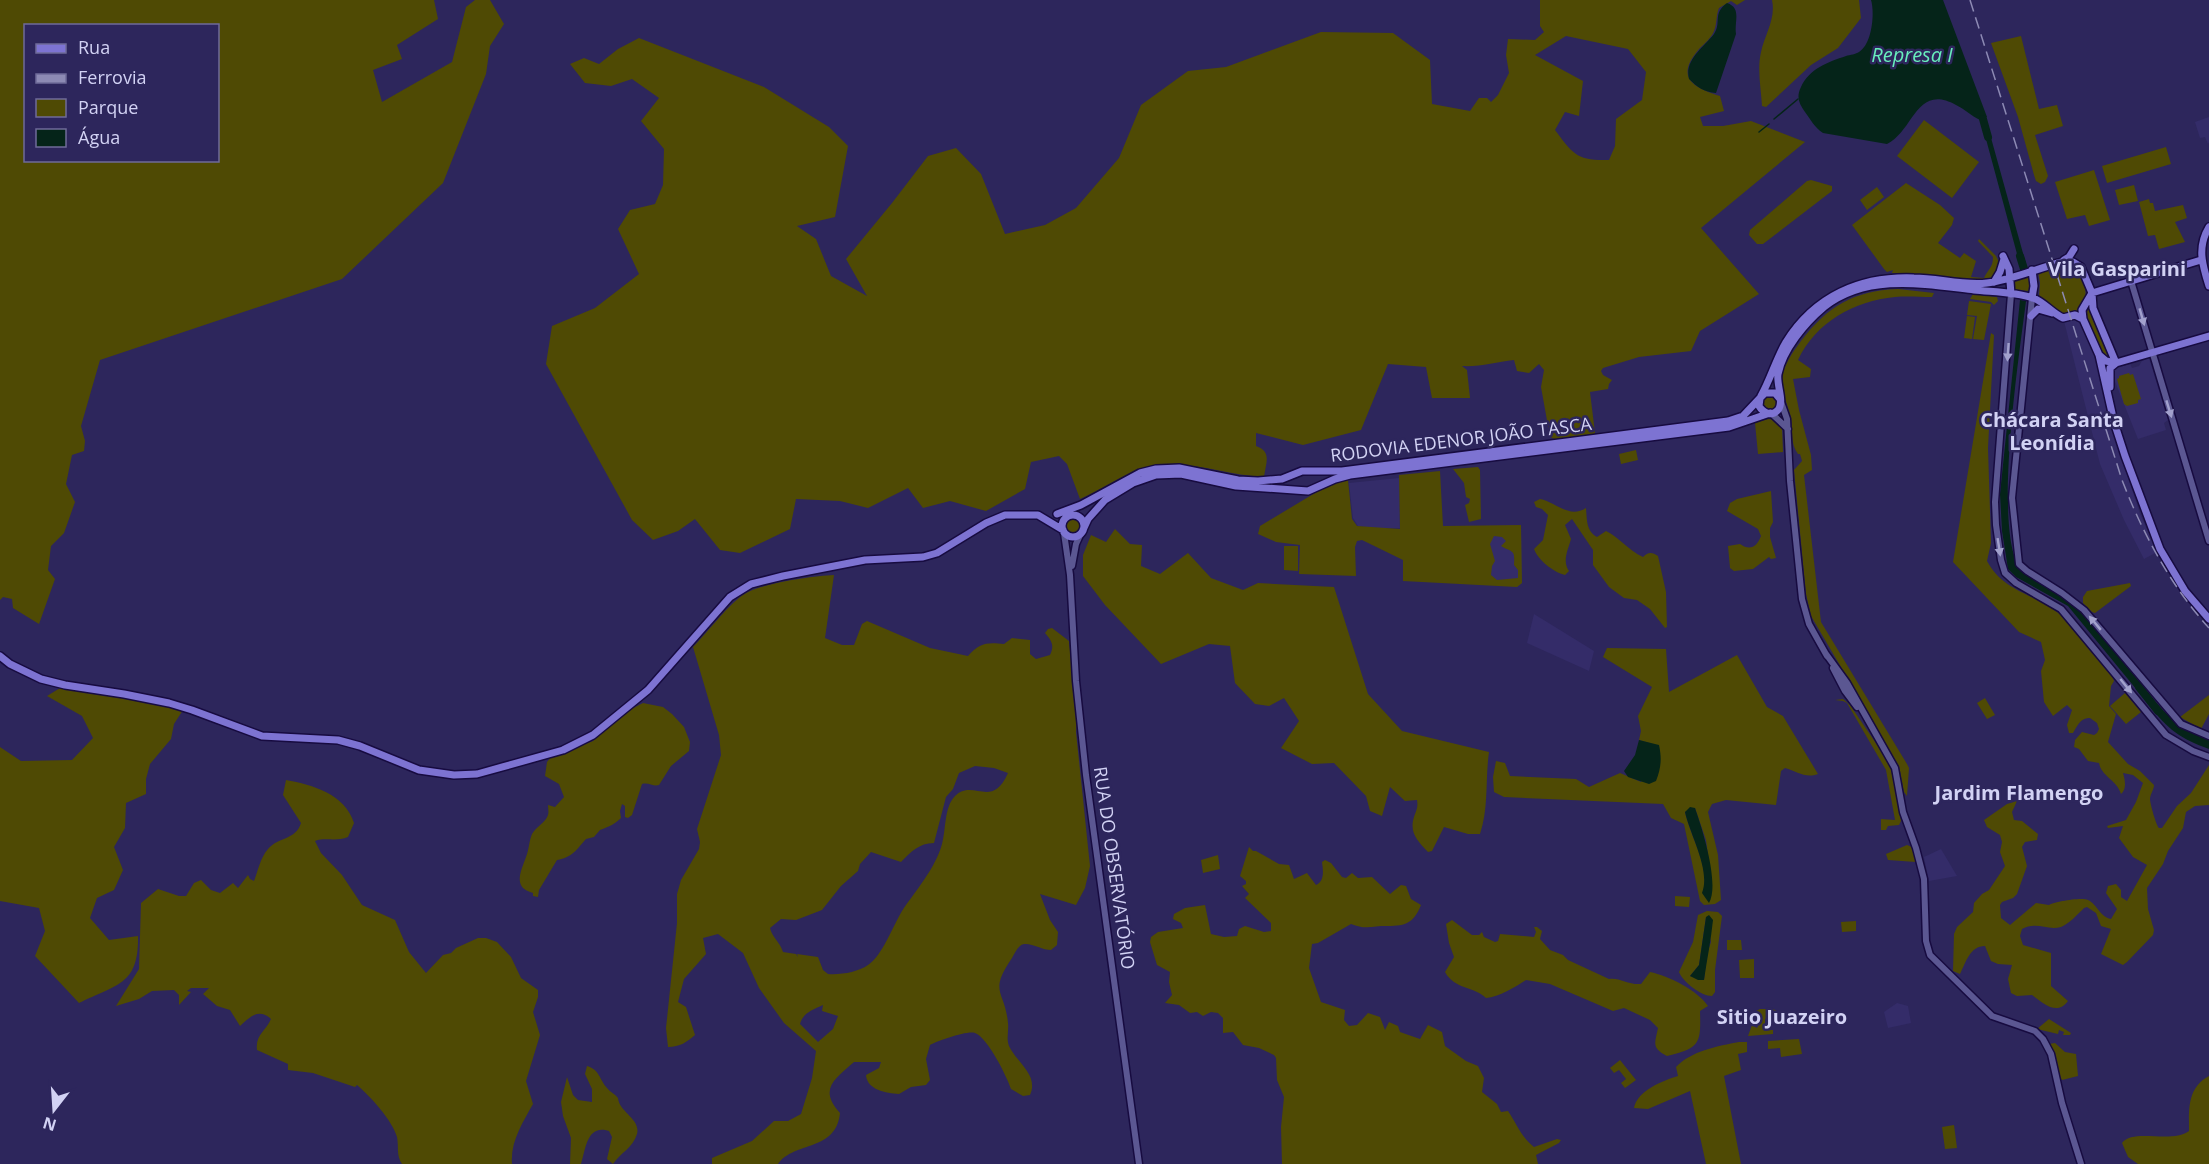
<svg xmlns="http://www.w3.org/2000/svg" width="2209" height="1164" font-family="'Open Sans',sans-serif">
<rect width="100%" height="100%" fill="#2d265c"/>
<path fill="#342c69" d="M2209,117V142L2208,144L2205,137L2200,138L2195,122Z
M2078,318L2094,354L2121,456L2140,514L2157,552L2144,559L2124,520L2100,464L2064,321Z
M2149,358L2168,420L2164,423L2166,430L2138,439L2114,379L2113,373L2115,369L2118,367L2130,364L2132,368L2139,366L2142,361Z
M1399,478L1400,528H1373L1358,526L1353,518L1349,483Z
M1521,525L1522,583L1517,587L1485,584L1481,526Z
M1534,614L1594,651L1589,671L1527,643Z
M1941,849L1957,876L1929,881L1924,857Z
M1897,1003L1908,1006L1911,1023L1888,1028L1884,1012Z"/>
<path fill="#4f4a04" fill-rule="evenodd" d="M0,0H434L438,19L397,45L402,59L373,70L382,102L452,62L466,7L475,0H490L504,24L490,46L486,74L443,183L342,279L100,360L81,426L85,441L84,451L72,455L66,484L75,502L64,533L51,546L48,570L55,579L39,624L13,608L12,599L3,597L0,600ZM26,26H218V160H26Z
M1540,0H1745L1737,5L1731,1L1719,8C1716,15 1717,24 1714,31C1712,37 1704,44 1699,49C1675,77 1692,87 1720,96L1724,111L1700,117L1703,126H1723L1751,121L1805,142L1701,228L1759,294L1700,331L1691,351L1639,357L1603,368L1601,371L1603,375L1612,380L1609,384L1608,389L1590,392L1595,433L1591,436L1557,440L1550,437L1541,387L1544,370L1539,364L1529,373L1517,371L1514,360C1496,362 1480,367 1462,366L1467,370L1470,398H1432L1426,367L1388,364L1361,430L1303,445L1256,433V446C1272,452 1266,462 1264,477C1224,475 1184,457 1144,468C1121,475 1102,490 1080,499L1067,464L1059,456L1031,462L1025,489L986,511L950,501L923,508L908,488L868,508L840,501L796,499L790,529L740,553L720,550L695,519L678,531L653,540L632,520L546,364L552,326L595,308L639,274L618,229L630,210L655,204L663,185L664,149L641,121L659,98L632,79L611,86L585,83L570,64L584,58L599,64L618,49L639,38L764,87L829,127L848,146L835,217L797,226L816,239L831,276L867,296L846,259L892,203L928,156L956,148L981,174L1005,234L1045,225L1076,208L1119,158L1141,105L1188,71L1226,67L1321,32L1393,33L1430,60L1432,104L1470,111L1479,98H1487L1491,102L1498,95L1509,73L1506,55L1508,39L1535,40L1544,32L1540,26ZM1566,36L1628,49L1646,72L1642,100L1616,119L1615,146L1609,160C1577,161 1573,154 1555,130L1565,112L1579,116L1583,81L1535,55Z
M1772,0H1859L1861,18L1838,48L1811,65L1766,107L1762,106C1761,89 1757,69 1761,52C1765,34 1776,19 1772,0Z
M2021,36L2039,109L2057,105L2063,126L2035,135L2048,176L2045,182L2041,184L2036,181L2034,175L2018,117L1991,43Z
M1924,120L1979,162L1952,198L1897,156Z
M2166,147L2171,164L2107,183L2102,166Z
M2094,170L2110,220L2089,226L2085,215L2067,219L2055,182Z
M1811,180L1832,186V191L1763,244H1757L1749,235L1750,230L1807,181Z
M1906,183L1940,205L1954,218L1952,225L1938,243L1960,258L1964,253L1976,261L1971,277L1984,278C1988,269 1993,268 1993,257L1978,241L1979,239L1996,256L2000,264L1992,277L1983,280L1892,273L1893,270L1887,272L1884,269L1852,225Z
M2134,185L2138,201L2119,205L2115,190Z
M1877,187L1884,197L1867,210L1860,200Z
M2149,199L2150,203H2153L2155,211L2183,205L2187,218L2175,222L2185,242L2159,249L2155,235L2148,236L2139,202Z
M2066,265C2085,268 2094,302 2075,313C2073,315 2069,315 2066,316L2039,296L2040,283L2038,272Z
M2028,275L2031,277L2029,291L2015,290V280Z
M1898,289L1934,293L1932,297C1920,297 1907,296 1895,297C1854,301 1816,322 1798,360L1811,369L1810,377L1793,379L1799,410L1811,455L1812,470L1804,475L1821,622L1907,764L1909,768L1907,796L1904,792L1899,766L1811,616L1806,594L1794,470L1802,461L1800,454H1798C1790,444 1793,431 1791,418C1788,405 1781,392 1782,378C1784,364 1793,352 1801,341C1828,306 1853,291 1898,289Z
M1973,294L1997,297L1998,301L1994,305L1991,302L1970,299Z
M1969,301L1991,304L1984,340L1973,339L1977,316L1967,315Z
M2089,308L2091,309L2110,358C2098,351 2089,328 2086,314Z
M1967,316L1975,317L1972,339L1964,338Z
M1991,333L1994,335L1988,448L1991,543L1987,561C2003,591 2032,593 2057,612C2080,629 2095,655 2112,676L2114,681L2111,686L2109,706L2116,714L2108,742L2128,764L2140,771L2154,785C2154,790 2150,794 2150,799C2150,803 2156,825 2159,828H2162L2177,806L2191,793L2209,765V805L2195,806L2186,812L2183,828L2168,851L2163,864L2147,888L2148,909L2154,930L2153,935L2127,962L2123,965L2101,954L2111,929L2101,926L2096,913L2087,907L2084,908C2078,914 2069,924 2061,927C2047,931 2037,921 2022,929L2020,936L2023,945L2051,953V986L2068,1001C2057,1016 2044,1004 2032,995L2017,996L2011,993L2008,979L2012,965L1998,964L1991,961L1985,946C1970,946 1966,962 1960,974L1953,971L1954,934L1957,927L1973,912L1974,903L1982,894L1989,890L2005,866L2000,852L2002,842L2000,835L1987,827L1984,820L2007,804L2017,801L2012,812L2014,820L2022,821L2038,834L2037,840L2025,842L2022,847L2027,866L2017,894L2013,898L2002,902L2000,905L2001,918L2010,925L2036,903L2049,905C2054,902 2081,897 2088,900C2097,904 2100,917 2111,919L2117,909L2106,893L2108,886L2116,884L2121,890V897L2127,901L2147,865L2133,857L2119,838L2123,826L2108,828L2107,826L2126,820L2136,802L2143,783L2133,775L2123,773C2125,780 2127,789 2121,794C2117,780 2101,776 2099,763L2088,761L2079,749L2074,747L2075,740L2082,732L2094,735L2097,733L2099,729L2097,723L2090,718C2081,717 2077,726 2073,733H2069L2067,725L2072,710L2067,705L2053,716L2044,702L2041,671L2045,660L2041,642L2019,632L1953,562Z
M2129,373L2130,375L2133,374L2141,399L2138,400V403L2127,406L2124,404L2117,379L2119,378V376Z
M1764,396H1775L1778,401L1776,408L1769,411L1763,408L1761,400Z
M1768,419L1776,420L1782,428L1783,452L1758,454L1755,423Z
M1636,450L1638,460L1621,464L1619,454Z
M1478,467L1480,470L1481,519L1469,522L1465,505L1469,503L1470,499L1466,497L1464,483L1453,469Z
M1440,471L1443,526L1521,525L1522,583L1517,587L1403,581V560L1362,540L1357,541L1355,547L1356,576L1299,574L1300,545L1276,542L1258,534L1260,526L1325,487L1343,480H1348L1352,519L1357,526L1400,529L1399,475ZM1494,536L1502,537L1506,541L1501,546C1513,553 1515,549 1514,565L1518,570V578L1497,580L1491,575L1492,566L1495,561L1490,544Z
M1771,491L1773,522L1770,528V537L1776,558L1771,559L1769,557L1753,569L1734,571L1730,568L1728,546L1740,544C1750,551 1757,547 1761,536L1758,529L1727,511L1730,503L1737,499Z
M1540,499C1556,502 1569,519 1586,508C1587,519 1586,531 1597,537L1606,531C1620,538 1628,550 1643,557C1648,552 1652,552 1658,556L1666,592L1667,627L1665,628L1650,609L1637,600L1624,598L1609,587L1593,565V550L1572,519L1565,525L1571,539C1568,550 1562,561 1569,571L1565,575C1553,572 1538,560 1534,549L1543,540L1548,515L1542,509L1536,507L1534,502Z
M1064 526a9 9 0 1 1 18 0a9 9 0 1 1-18 0Z
M1115,529L1130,544L1142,545L1141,566L1160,574L1188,553L1211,578L1243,590L1258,583L1334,587L1368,694L1402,731L1489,752C1485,780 1489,807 1480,834H1468L1444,827L1432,851L1428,852C1417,840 1408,832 1415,814C1417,809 1418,806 1417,800L1405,801L1390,787L1382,816L1370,811L1366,796L1334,763L1312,764L1281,748L1299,721L1284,698L1269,706L1255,704L1235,683L1230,646L1209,644L1161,664L1105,605L1083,576V555L1091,535L1106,542Z
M1284,546H1298V571L1284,570Z
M834,575L825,638L842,645H854L862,624L867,621L930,648L968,656C979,643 987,642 1004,644L1012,638L1030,640V654L1036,659L1050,655C1055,645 1051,640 1045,633L1048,629L1052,628L1069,641L1077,720L1076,732L1090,866L1085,888L1076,905L1040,894L1050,920L1058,932L1057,945L1051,950C1043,950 1032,943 1024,944C1018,945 1015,953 1012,958C988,993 1005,990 1008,1023C1009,1031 1006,1038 1009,1046C1017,1063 1039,1075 1030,1095L1023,1096L1011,1089C1007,1077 988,1038 975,1033C968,1030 937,1041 930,1045L926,1059L930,1080L926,1085L911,1087L899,1094C886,1093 867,1090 866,1075L879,1068L881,1062H854C835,1079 818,1089 840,1113C836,1152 794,1141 778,1164H712V1158L752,1141L774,1121H788L801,1114L812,1078L816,1051L784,1023L759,988L743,953L718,934L703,938L706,954L684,979L678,1002L686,1007L695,1035C687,1042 680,1047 668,1047L666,1028L677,923V894L681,880L699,849L700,842L697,829L721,755L719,735L693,647C707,633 730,602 746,593C764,583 813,576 834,575ZM975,766L994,768L1008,773C992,810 973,778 955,796C944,807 946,830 942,844C935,869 916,890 902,911C893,926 882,956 868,965C858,972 841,975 828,974L823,970L818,957L797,954L798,957L796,954L783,952C780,942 772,937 770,928L781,919L796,920L822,910L841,886L858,871L860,864L871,852L901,862C911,852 919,843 934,843L946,797L953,789L959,773ZM823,1005L822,1011L838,1016L833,1029L818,1042L800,1024C803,1013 812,1010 823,1005Z
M2130,583L2131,586L2095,613L2092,612L2083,603V597L2087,591Z
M1607,648L1666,649L1669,692L1737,655L1767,707L1783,716L1818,774C1805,779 1797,771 1785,768L1781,771L1776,805L1726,800L1712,804L1708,812L1718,855L1721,900L1715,904L1704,905L1700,901L1684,824L1671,818L1663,804L1504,797L1494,792L1493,777L1496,761L1505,763L1510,776L1576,779L1589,787L1620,773L1641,782L1659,746L1639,740L1641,731L1638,716L1652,687L1603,657ZM1695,808L1706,840L1712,884L1703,893C1711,869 1690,836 1685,812Z
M65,685L185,707L174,724L171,739L150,764L146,779V794L126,803L125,828L114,847L123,870L114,890L97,898L90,918L109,940L138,936C139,985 117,984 79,1003L35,956L45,931L39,908L0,901V747L21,761L72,760L93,738L82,716L47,696Z
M2125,693L2141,712L2126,724L2110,706Z
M2209,695V714L2201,729L2180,717Z
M1985,698L1995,715L1987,719L1977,703Z
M1843,699L1850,705L1886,758L1891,769L1901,821L1899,825L1888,826L1886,830H1881V819L1895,820L1886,770L1847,703L1843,701L1835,700Z
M643,703L663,707L672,714L684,727L690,742L689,751L671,766L659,785C653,787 649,782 642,784L632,815L628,818L625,817V806L622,804L620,811L621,818C612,826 610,826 600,830L594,837L586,839C576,850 573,857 557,860L539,890L538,897L533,896V893C512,888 521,871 526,857C529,850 529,841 532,834C536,827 546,822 548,815C549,812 548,808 548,805L555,807L564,797L559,784L545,776L547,762L551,757L593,741L618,716Z
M286,780C313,785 345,794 354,823L348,837C336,842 325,837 315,841L321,853L342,875L362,905L395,920L409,952L426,973L443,955L451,953L456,948L478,938H486L497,942L511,957L521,978L538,990V997L533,1012L540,1035L526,1081L533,1104C523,1122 510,1142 512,1164H402C396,1155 399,1147 397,1137C392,1120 370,1096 357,1085L355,1087L313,1073L288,1070V1064L257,1050C255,1035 266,1031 271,1019C259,1008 251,1016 240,1026L230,1010L217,1006L203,994L209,988H191L187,991L191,992L179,1005V995L174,990L152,991L139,999L116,1006L139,969L141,903L158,889L179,896H186L194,883L201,880L211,890L220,893L233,883L238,888L248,875L250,879L254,881C258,871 260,858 268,849C278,837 296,840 301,823L283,795Z
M1907,845L1912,847L1916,862L1888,860L1886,854Z
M1249,847L1253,851H1256L1279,864L1289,865L1294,879L1307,873L1316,885C1325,881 1323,870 1322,862L1325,860L1331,863L1342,877L1346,878L1352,873L1358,878L1372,877L1390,894L1401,885L1406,886L1411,899L1421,905C1413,925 1404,926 1384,926C1370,926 1366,930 1351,924L1318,943L1312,944L1309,968L1321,1002L1345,1010L1344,1020L1349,1026L1357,1025L1368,1013L1380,1017L1385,1030L1389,1022L1398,1026L1400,1032L1420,1039L1428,1025L1442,1032L1445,1046L1466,1061L1478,1066L1484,1078L1482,1092L1497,1104L1501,1112L1508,1111C1517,1124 1521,1137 1534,1147L1557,1139L1561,1140L1559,1143L1536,1155L1538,1164H1282L1281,1127L1284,1097L1277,1080L1276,1058L1274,1055L1259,1048L1243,1045L1233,1032L1223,1033V1018L1218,1013L1211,1012L1203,1016L1197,1012L1190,1013L1179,1005L1165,1003L1172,995L1169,982L1170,972L1157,965L1150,942L1151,937L1158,932L1183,928L1181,923L1173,919L1174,914L1185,908L1205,905L1211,934L1224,937L1237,936L1239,929L1245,926L1264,932L1271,931V923L1245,898L1249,894L1242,886L1246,884V881L1240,876Z
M1218,855L1220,869L1203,873L1201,860Z
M1675,896L1690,897L1689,907L1675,906Z
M1707,911L1718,912L1722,916L1715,970V992L1712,996C1701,996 1683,982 1679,972L1693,942L1698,915ZM1706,917L1711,942L1707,954L1704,980L1690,976L1699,965Z
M1452,920L1472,935H1479L1482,932L1484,937L1495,942L1498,941L1500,934L1534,937L1536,932L1534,927H1537L1542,931L1540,939L1550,950L1563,955L1568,960L1609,979C1619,977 1628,985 1641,984L1650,972C1669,976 1697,990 1708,1006L1700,1011C1701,1044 1700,1048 1667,1056C1651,1048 1655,1043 1658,1028L1650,1020L1624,1008L1613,1011L1550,984L1526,980C1515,987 1499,997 1486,998C1474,986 1455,990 1445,972L1454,957L1449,943L1446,924Z
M1856,921V931L1842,932L1841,922Z
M1727,940H1741L1742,950H1727Z
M1754,959V978H1740L1739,960Z
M1760,1009H1773L1777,1011L1776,1017L1765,1019V1030H1773V1034L1748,1036L1752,1025L1757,1028L1759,1024L1758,1020L1754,1019L1752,1015L1754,1012Z
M2049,1019L2071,1033L2070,1035H2063L2064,1032L2059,1030L2058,1034L2037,1029Z
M1799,1039L1802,1054L1781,1057L1780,1048L1768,1049V1041Z
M1739,1042H1747V1052L1738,1054L1741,1070L1724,1076L1741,1164H1706L1690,1091L1648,1109L1634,1108C1637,1091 1662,1081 1678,1076L1676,1067C1691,1051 1718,1046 1739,1042Z
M2055,1043L2065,1052L2076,1054L2078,1076L2062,1080L2060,1077L2049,1044Z
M1620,1060L1636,1080L1625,1088L1621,1083L1626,1079L1619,1070L1614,1073L1610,1068Z
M587,1066C600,1070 599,1079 607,1088C610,1092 615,1094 618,1098C619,1112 641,1119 637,1134C633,1148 620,1153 613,1164L607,1159L612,1137L609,1131C587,1124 586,1148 581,1164H570L571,1138L563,1116L561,1102L567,1077L573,1095L578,1100L592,1102V1089L585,1074Z
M2209,1076V1164H2138L2128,1157L2122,1143C2133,1128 2172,1144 2189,1131C2189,1109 2187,1088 2209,1076Z
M1954,1125L1957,1148L1945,1149L1942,1127Z"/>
<path fill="#052419" d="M1871,0H1943L1987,117L1980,120C1971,116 1965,109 1956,105C1916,83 1914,131 1887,144L1823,133C1814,127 1811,120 1805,112C1799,104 1796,97 1801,87C1809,69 1828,62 1846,56C1850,55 1856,54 1859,52C1872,44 1875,13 1871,0Z
M1727,3C1742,8 1734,22 1736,34L1716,93C1704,92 1697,87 1689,79C1684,60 1704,47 1714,34C1722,22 1712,14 1727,3Z
M1988,127L2026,264L2020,265L1983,128Z
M2020,300L2026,301C2020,350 1991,539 2022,570L2076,605L2147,691L2141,695L2068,606L2016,577L2008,569L2002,531L2000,494Z
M2154,701C2174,721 2182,730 2209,740V749C2181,739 2167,729 2149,705Z
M1639,740L1659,745C1662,759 1661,768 1656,781L1649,784L1628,777L1624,771L1635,755Z
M1690,807L1695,808C1702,828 1720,884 1709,903L1702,893C1711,870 1690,835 1685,812Z
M1709,915L1713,920C1711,940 1707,959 1704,980H1698L1690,976L1699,965L1706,917Z"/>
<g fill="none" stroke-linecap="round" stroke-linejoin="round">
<path stroke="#052419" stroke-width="1.5" d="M1774,119L1798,99
M1759,132L1769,124"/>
<path stroke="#052419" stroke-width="8" d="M1983,119L1988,137
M2020,256L2024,269
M2139,687L2158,711"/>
<defs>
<path id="secondary" d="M2131,281L2209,541
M2011,294L1995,502L1996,525L2001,560L2005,573L2016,583L2061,609L2166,735L2193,751L2209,757
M2032,298L2012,498L2019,564L2027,571L2062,593L2084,610L2181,724L2209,736
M1781,402L1787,419L1790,481L1802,599L1809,624L1827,656
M1771,413L1788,429
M1064,533L1070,575L1076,681L1086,775L1139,1164
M1072,566L1076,544L1081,533
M1826,654L1847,683L1895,768L1903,812L1916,848L1924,879L1926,941L1930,955L1992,1016L2035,1031L2043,1039L2051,1054L2062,1103L2081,1164
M1833,668L1845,691L1857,707"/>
<path id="primary" d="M2209,227C2197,247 2202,264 2209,286
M2003,256L2009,269L2011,294
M2064,260L2069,257L2074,249
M2032,270L2034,286L2032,298
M1994,282L2000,272L2004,259
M2092,293L2082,310L2083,319L2099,355L2114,422L2125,456L2160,549L2185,591L2209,619
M2092,293L2201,260
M2031,316L2038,309L2052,313
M2099,355L2106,361L2116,363L2209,336
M2110,387V368L2116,363
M1761,396C1771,378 1776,359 1786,342C1815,296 1860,276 1914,278C1938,278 1963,286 1987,283C2008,281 2039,268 2062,262H2073L2081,267L2092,293L2093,308L2116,363
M1780,399L1775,393H1765L1760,398L1759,406C1763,413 1772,417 1778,410C1785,402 1776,384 1778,374C1783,349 1805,323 1824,307C1867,273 1924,284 1974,290C1993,292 2015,292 2033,298C2044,302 2052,313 2063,318L2075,315L2083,319
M1057,514L1081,505L1140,473L1156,469L1179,468L1238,480L1258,481L1282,479L1302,471H1342L1728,421L1743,416L1760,398
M1062 526a11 11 0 1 1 22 0a11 11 0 1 1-22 0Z
M1083,530L1088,519L1105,500L1133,483L1156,475L1181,474L1236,486L1308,491L1335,479L1350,475L1729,427L1770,413
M0,656L10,664L41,679L65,685L124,694L169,703L192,710L262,736L338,740L360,746L419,770L454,775L477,774L563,750L593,735L648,690L730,597L751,584L783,576L865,560L923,557L937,553L986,523L1005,515H1038L1063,530"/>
</defs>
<use href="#secondary" stroke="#170b40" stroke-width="9"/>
<use href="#primary" stroke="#170b40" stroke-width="10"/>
<use href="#secondary" stroke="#5b5792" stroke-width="6"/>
<use href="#primary" stroke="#7d73d2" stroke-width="7"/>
<path stroke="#8d8ab4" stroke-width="1.5" stroke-dasharray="12 6" stroke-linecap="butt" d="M1970,0L2122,480C2143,534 2170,585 2209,628"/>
</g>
<defs><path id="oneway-solid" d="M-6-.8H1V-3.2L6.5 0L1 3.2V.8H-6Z" transform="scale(1.5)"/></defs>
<g fill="#a2a1cd">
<use href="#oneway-solid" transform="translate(2142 317) rotate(74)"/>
<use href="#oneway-solid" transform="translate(2008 352) rotate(94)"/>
<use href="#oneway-solid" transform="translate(2169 409) rotate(73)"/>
<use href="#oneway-solid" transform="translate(1999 547) rotate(81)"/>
<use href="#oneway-solid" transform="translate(2095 623) rotate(-130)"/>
<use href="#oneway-solid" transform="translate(2126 686) rotate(51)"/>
</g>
<g text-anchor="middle" stroke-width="5" stroke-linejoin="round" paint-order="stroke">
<g font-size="18" fill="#d2d2f4" stroke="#2d265c">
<text transform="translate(1461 440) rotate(-7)" y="6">RODOVIA EDENOR JOÃO TASCA</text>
<text transform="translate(1114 868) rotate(82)" y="6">RUA DO OBSERVATÓRIO</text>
</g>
<g font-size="20" font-style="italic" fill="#68eebc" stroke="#2d265c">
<text x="1912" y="62">Represa I</text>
</g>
<g font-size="20" font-weight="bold" fill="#d2d2f4" stroke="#2d265c">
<text x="2117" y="276">Vila Gasparini</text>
<text x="2052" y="427">Chácara Santa<tspan x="2052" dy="23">Leonídia</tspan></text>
<text x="2019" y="800">Jardim Flamengo</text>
<text x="1782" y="1024">Sitio Juazeiro</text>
</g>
</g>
<rect x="24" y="24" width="195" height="138" fill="#2d265c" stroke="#6f6b99" stroke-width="1.5"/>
<rect x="36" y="44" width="30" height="9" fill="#7d73d2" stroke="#6f6b99" stroke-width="1.5"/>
<text x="78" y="54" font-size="18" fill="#d2d2f4">Rua</text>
<rect x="36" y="74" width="30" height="9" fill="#8d8ab4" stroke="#6f6b99" stroke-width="1.5"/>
<text x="78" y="84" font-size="18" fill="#d2d2f4">Ferrovia</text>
<rect x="36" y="99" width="30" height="18" fill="#4f4a04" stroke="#6f6b99" stroke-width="1.5"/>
<text x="78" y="114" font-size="18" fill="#d2d2f4">Parque</text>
<rect x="36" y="129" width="30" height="18" fill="#052419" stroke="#6f6b99" stroke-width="1.5"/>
<text x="78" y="144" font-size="18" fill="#d2d2f4">Água</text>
<g transform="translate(54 1110) rotate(197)" stroke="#2d265c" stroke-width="4.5" paint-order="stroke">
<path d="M0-4.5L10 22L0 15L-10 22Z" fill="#d2d2f4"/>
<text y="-9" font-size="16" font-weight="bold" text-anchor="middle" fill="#d2d2f4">N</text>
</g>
</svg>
